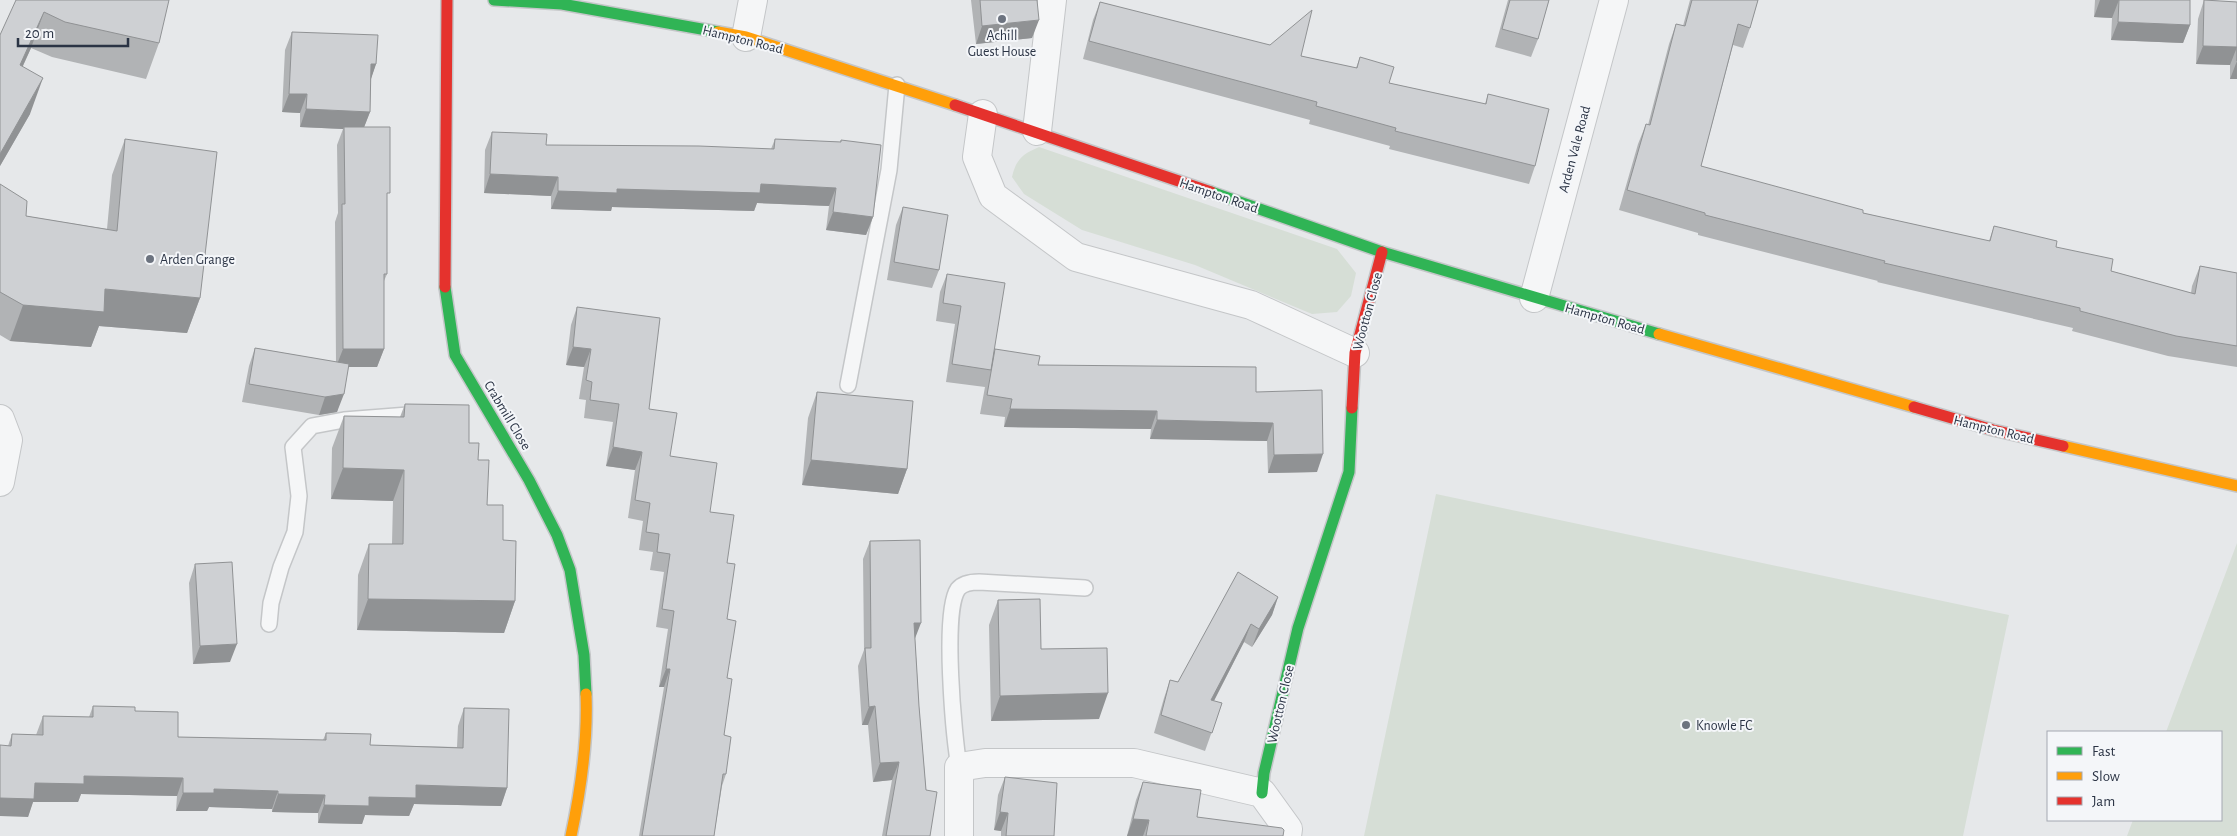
<svg xmlns="http://www.w3.org/2000/svg" width="2237" height="836" font-family="'Alegreya Sans',sans-serif">
<rect width="100%" height="100%" fill="#e6e8ea"/>
<path fill="#d6ded6" d="M1039,147L1337,249L1356,273L1351,296L1337,312L1312,314L1195,265L1082,230L1024,194L1012,177C1016,159 1023,154 1039,147Z
M1436,494L2009,615L1963,836H1364Z
M2237,543V836H2127L2133,820H2221V732H2166Z"/>
<g fill="none" stroke-linecap="round" stroke-linejoin="round">
<defs>
<path id="lane" d="M848,385L889,170L897,85
M269,624L271,603L281,567L295,532L299,496L293,447L312,426L344,420L421,414
M959,767C954,737 942,612 958,589C963,583 971,582 979,582L1085,588"/>
<path id="street" d="M746,37L753,0
M983,114L977,157L993,196L1076,257L1251,305L1355,353
M1037,131L1052,0
M1534,298L1614,0
M0,419L8,440L0,482
M959,836V767L985,763H1134L1262,793L1288,829L1287,836"/>
<path id="fast" d="M494,0L562,4L718,32
M1211,192L1382,252L1659,334
M445,287L455,355L529,480L557,535L570,570L584,655L586,694
M1262,793L1264,773L1298,628L1349,472L1352,408"/>
<path id="slow" d="M718,32L746,37L955,105
M1659,334L1914,407
M2063,446L2237,486
M571,836C581,789 588,742 586,694"/>
<path id="jam" d="M955,105L1211,192
M445,287L447,0
M1914,407L1993,430L2063,446
M1352,408L1355,353L1382,252"/>
</defs>
<use href="#lane" stroke="#c4c6c8" stroke-width="18"/>
<use href="#street" stroke="#c4c6c8" stroke-width="30"/>
<use href="#fast" stroke="#c4c6c8" stroke-width="14"/>
<use href="#slow" stroke="#c4c6c8" stroke-width="14"/>
<use href="#jam" stroke="#c4c6c8" stroke-width="14"/>
<use href="#lane" stroke="#f5f6f7" stroke-width="15"/>
<use href="#street" stroke="#f5f6f7" stroke-width="28"/>
<use href="#fast" stroke="#30b455" stroke-width="11"/>
<use href="#slow" stroke="#ff9f0a" stroke-width="11"/>
<use href="#jam" stroke="#e5322d" stroke-width="11"/>
</g>
<path fill="#b1b3b5" d="M16,0L159,43L146,79L52,57L31,48L23,66L30,114L0,166Z
M971,0H1037L1032,38L976,44Z
M1507,0H1549L1538,39L1531,57L1495,47L1508,0Z
M1690,0H1758L1750,28L1743,48L1733,45L1701,166L1863,213L1989,241L1994,226L2056,247L2111,271L2191,293L2192,286L2200,266L2237,273V367L2168,356L2072,331L2073,328L1877,282L1878,281L1698,235V233L1619,210L1638,144L1646,124L1648,125L1669,44L1676,24L1683,26Z
M2095,0H2190V25L2183,43L2111,40L2112,18L2094,17Z
M2204,0L2237,2V79H2230V65L2196,64L2198,19Z
M1100,2L1301,56L1356,68L1360,57L1389,83L1485,104L1488,94L1535,166L1529,184L1389,149L1390,146L1309,124L1310,120L1083,59L1093,20Z
M292,32L376,64L371,78L370,112L364,127L387,200V274L384,281V349L377,367H348L337,412L319,415L242,402L249,366L255,348L336,362L335,222L338,213L337,145L343,129L300,127V113L282,112L285,50Z
M492,132L546,145L771,149L775,139L840,142L841,140L873,217L866,235L826,230L829,206L757,203L754,211L612,207L611,211L551,209V196L484,193L485,150Z
M125,139L200,298L187,333L99,326L91,347L10,341L0,335V184L26,216L107,229L112,175Z
M903,207L939,270L932,288L887,280L896,225Z
M947,274L994,351L1038,365L1256,392L1317,472L1268,473L1267,441L1150,439L1151,429L1004,427L1005,417L980,414L985,387L946,382L955,324L936,321L940,292Z
M577,307L649,409L670,456L710,512L727,563V678L724,735L726,774L722,786L714,836H639L664,687H659L668,629L656,627L664,572L650,570L653,552L639,550L643,521L628,518L635,470L606,466L613,422L584,418L586,400L579,399L584,367L566,365L571,325Z
M817,392L907,469L898,494L802,485L808,418Z
M405,404L469,443L478,460L487,505L503,540L515,601L504,633L357,630L358,575L369,544H392L393,501L331,499L332,448L344,416L400,417Z
M870,541L915,639L919,706L930,836H882L892,780L873,782L868,725H862L858,666L864,650L863,559Z
M195,564L230,662L193,664L189,583Z
M1278,597L1272,615L1252,647L1244,642L1214,701L1222,703L1205,751L1154,733L1164,698L1170,680L1178,682Z
M998,600L1041,649L1099,719L991,721L989,625Z
M93,706L135,711L178,737L323,740L326,733L370,745L457,747L458,726L464,708L507,788L501,806L414,804L409,816L365,815L362,824L318,823V813L272,812V809L209,807L207,811H176L177,796L81,794L78,802H33L28,817L8,746L12,734L36,735L43,716L89,717Z
M1005,777L1054,836H1001V831L994,830L998,795Z
M1143,782L1197,817L1283,836H1127L1136,800Z"/>
<path fill="#909294" d="M2100,0H2119L2112,18L2094,17Z
M44,12L31,48L7,100L20,65Z
M1039,20L1032,38L976,44L982,26Z
M2118,22L2190,25L2183,43L2111,40Z
M2203,46L2237,47L2230,65L2196,64Z
M2237,61V79H2230Z
M371,64H376L370,82Z
M43,78L30,114L0,166V154Z
M289,94H307L300,113L282,112Z
M306,109L370,112L363,130L344,127L343,129L300,127Z
M490,174L558,177L551,196L484,193Z
M761,184L836,188L829,206L757,203L754,211L612,207L611,211L551,209L558,191Z
M833,212L873,217L866,235L826,230Z
M105,289L200,298L187,333L99,326L91,347L10,341L23,305Z
M573,347L591,349L584,367L566,365Z
M343,349H384L377,367H336Z
M344,394L337,412L319,415L325,397Z
M1010,409L1157,411L1151,429L1004,427Z
M1157,420L1273,423L1267,441L1150,439Z
M613,447L642,452L635,470L606,466Z
M1323,454L1317,472L1268,473L1274,455Z
M811,460L907,469L898,494L802,485Z
M343,468L404,470L393,501L331,499Z
M1278,597L1272,615L1252,647L1259,629Z
M368,599L515,601L504,633L357,630Z
M914,623H921L914,641Z
M1251,624L1244,642L1205,718L1211,700Z
M237,644L230,662L193,664L200,646Z
M666,669H670L664,687H659Z
M1108,693L1099,719L991,721L1000,696Z
M875,706L868,725H862L869,707Z
M899,762L892,780L873,782L880,763Z
M84,776L183,778L177,796L81,794L78,802H33L28,817L0,816V798L35,783Z
M416,785L507,788L501,806L414,804L409,816L365,815L362,824L318,823L324,805L369,797Z
M214,789L278,791L272,809L209,807L207,811H176L183,793Z
M278,794L325,795L318,813L272,812Z
M1000,812L1008,813L1001,831L994,830Z
M1133,819L1149,820L1143,836H1127Z"/>
<path fill="#ced0d3" stroke="#909294" d="M16,0H169L159,43L65,22L44,12L20,65L43,78L0,154V35Z
M980,0H1037L1039,20L982,26Z
M1510,0H1549L1538,39L1502,29Z
M1692,0H1758L1750,28L1738,24L1701,166L1863,210V213L1990,241L1994,226L2057,241L2056,247L2113,259L2111,271L2195,294L2200,266L2237,273V346L2176,336L2080,311V308L1884,263L1885,261L1705,215V213L1627,190L1646,124L1650,125L1676,24L1685,26Z
M2119,0H2190V25L2118,22Z
M2204,0L2237,2V61V47L2203,46Z
M1100,2L1270,45L1312,10L1301,56L1357,68L1360,57L1394,67L1389,83L1486,104L1488,94L1549,109L1535,166L1395,131L1396,128L1316,106L1317,102L1089,41Z
M292,32L378,35L376,64H371L370,112L306,109L307,94H289Z
M344,127H390V193H387V274H384V349H343L342,204H345Z
M492,132L547,134L546,145L699,146L774,149L775,139L841,142V140L881,145L873,217L833,212L836,188L761,184L760,193L617,189V193L558,191V177L490,174Z
M125,139L217,152L200,298L105,289L104,312L23,305L0,292V184L27,201L26,216L117,231Z
M903,207L948,215L939,270L894,262Z
M947,274L1005,283L991,370L952,364L961,306L943,303Z
M577,307L660,318L649,409L677,413L670,456L717,463L710,512L734,515L727,563L735,564L727,619L736,621L727,678L732,679L724,735L731,737L726,774H723L714,836H642L670,669H666L674,611L662,609L670,554L657,552L659,534L646,532L650,503L635,500L642,452L613,447L619,404L590,400L592,382L586,380L591,349L573,347Z
M255,348L349,364L344,394L325,397L249,384Z
M995,349L1040,356L1038,365L1256,367V392L1322,390L1323,454L1274,455L1273,423L1157,420V411L1010,409L1012,399L987,395Z
M817,392L913,401L907,469L811,460Z
M405,404L469,405V443H479L478,460H489L487,505H503V540L516,541L515,601L368,599L369,544H403L404,470L343,468L344,416L404,417Z
M920,540L921,623H914L919,706L926,790L937,792L930,836H886L899,762L880,763L875,706L869,707L865,648H871L870,541Z
M232,562L237,644L200,646L195,564Z
M1238,572L1278,597L1259,629L1251,624L1211,700L1222,703L1212,733L1161,715L1170,680L1178,682Z
M1040,599L1041,649L1107,648L1108,693L1000,696L998,600Z
M93,706L135,707V711L178,712V737L326,740V733L371,734L370,745L463,748L464,708L509,709L507,788L416,785V798L369,797V806L324,805L325,795L278,794V791L214,789V793H183V778L84,776V784L35,783L34,799L0,798V745L11,746L12,734L43,735V716L93,717Z
M1005,777L1057,783L1054,836H1006L1008,813L1000,812Z
M1143,782L1201,790L1197,817L1282,828L1284,830L1283,836H1146L1149,820L1133,819Z"/>
<g fill="#6c737f" stroke="#f4f6f9" stroke-width="2">
<circle cx="1002" cy="19" r="5"/>
<circle cx="150" cy="259" r="5"/>
<circle cx="1686" cy="725" r="5"/>
</g>
<g text-anchor="middle" stroke-width="4" stroke-linejoin="round" paint-order="stroke">
<g font-size="14" fill="#2b3445" stroke="#f4f6f9" text-anchor="start">
<text x="1002" y="40" text-anchor="middle">Achill<tspan x="1002" dy="16">Guest House</tspan></text>
<text x="160" y="264">Arden Grange</text>
<text x="1696" y="730">Knowle FC</text>
</g>
<g font-size="14" fill="#2b3445" stroke="#f4f6f9">
<text transform="translate(743 39) rotate(14)" y="5">Hampton Road</text>
<text transform="translate(1574 149) rotate(-75)" y="5">Arden Vale Road</text>
<text transform="translate(1219 195) rotate(19)" y="5">Hampton Road</text>
<text transform="translate(1367 311) rotate(-75)" y="5">Wootton Close</text>
<text transform="translate(1605 318) rotate(16)" y="5">Hampton Road</text>
<text transform="translate(508 415) rotate(59)" y="5">Crabmill Close</text>
<text transform="translate(1994 429) rotate(14)" y="5">Hampton Road</text>
<text transform="translate(1280 704) rotate(-77)" y="5">Wootton Close</text>
</g>
</g>
<rect x="2047" y="731" width="175" height="90" fill="#f4f6f9" stroke="#a4a8b1"/>
<rect x="2057" y="747" width="25" height="8" fill="#30b455" stroke="#a4a8b1"/>
<text x="2092" y="756" font-size="15" fill="#2b3445">Fast</text>
<rect x="2057" y="772" width="25" height="8" fill="#ff9f0a" stroke="#a4a8b1"/>
<text x="2092" y="781" font-size="15" fill="#2b3445">Slow</text>
<rect x="2057" y="797" width="25" height="8" fill="#e5322d" stroke="#a4a8b1"/>
<text x="2092" y="806" font-size="15" fill="#2b3445">Jam</text>
<path d="M18 38v8h110v-8" fill="none" stroke="#2b3445" stroke-width="2.5"/>
<text x="25" y="38" font-size="15" fill="#2b3445" stroke="#f4f6f9" stroke-width="4" paint-order="stroke">20 m</text>
</svg>
